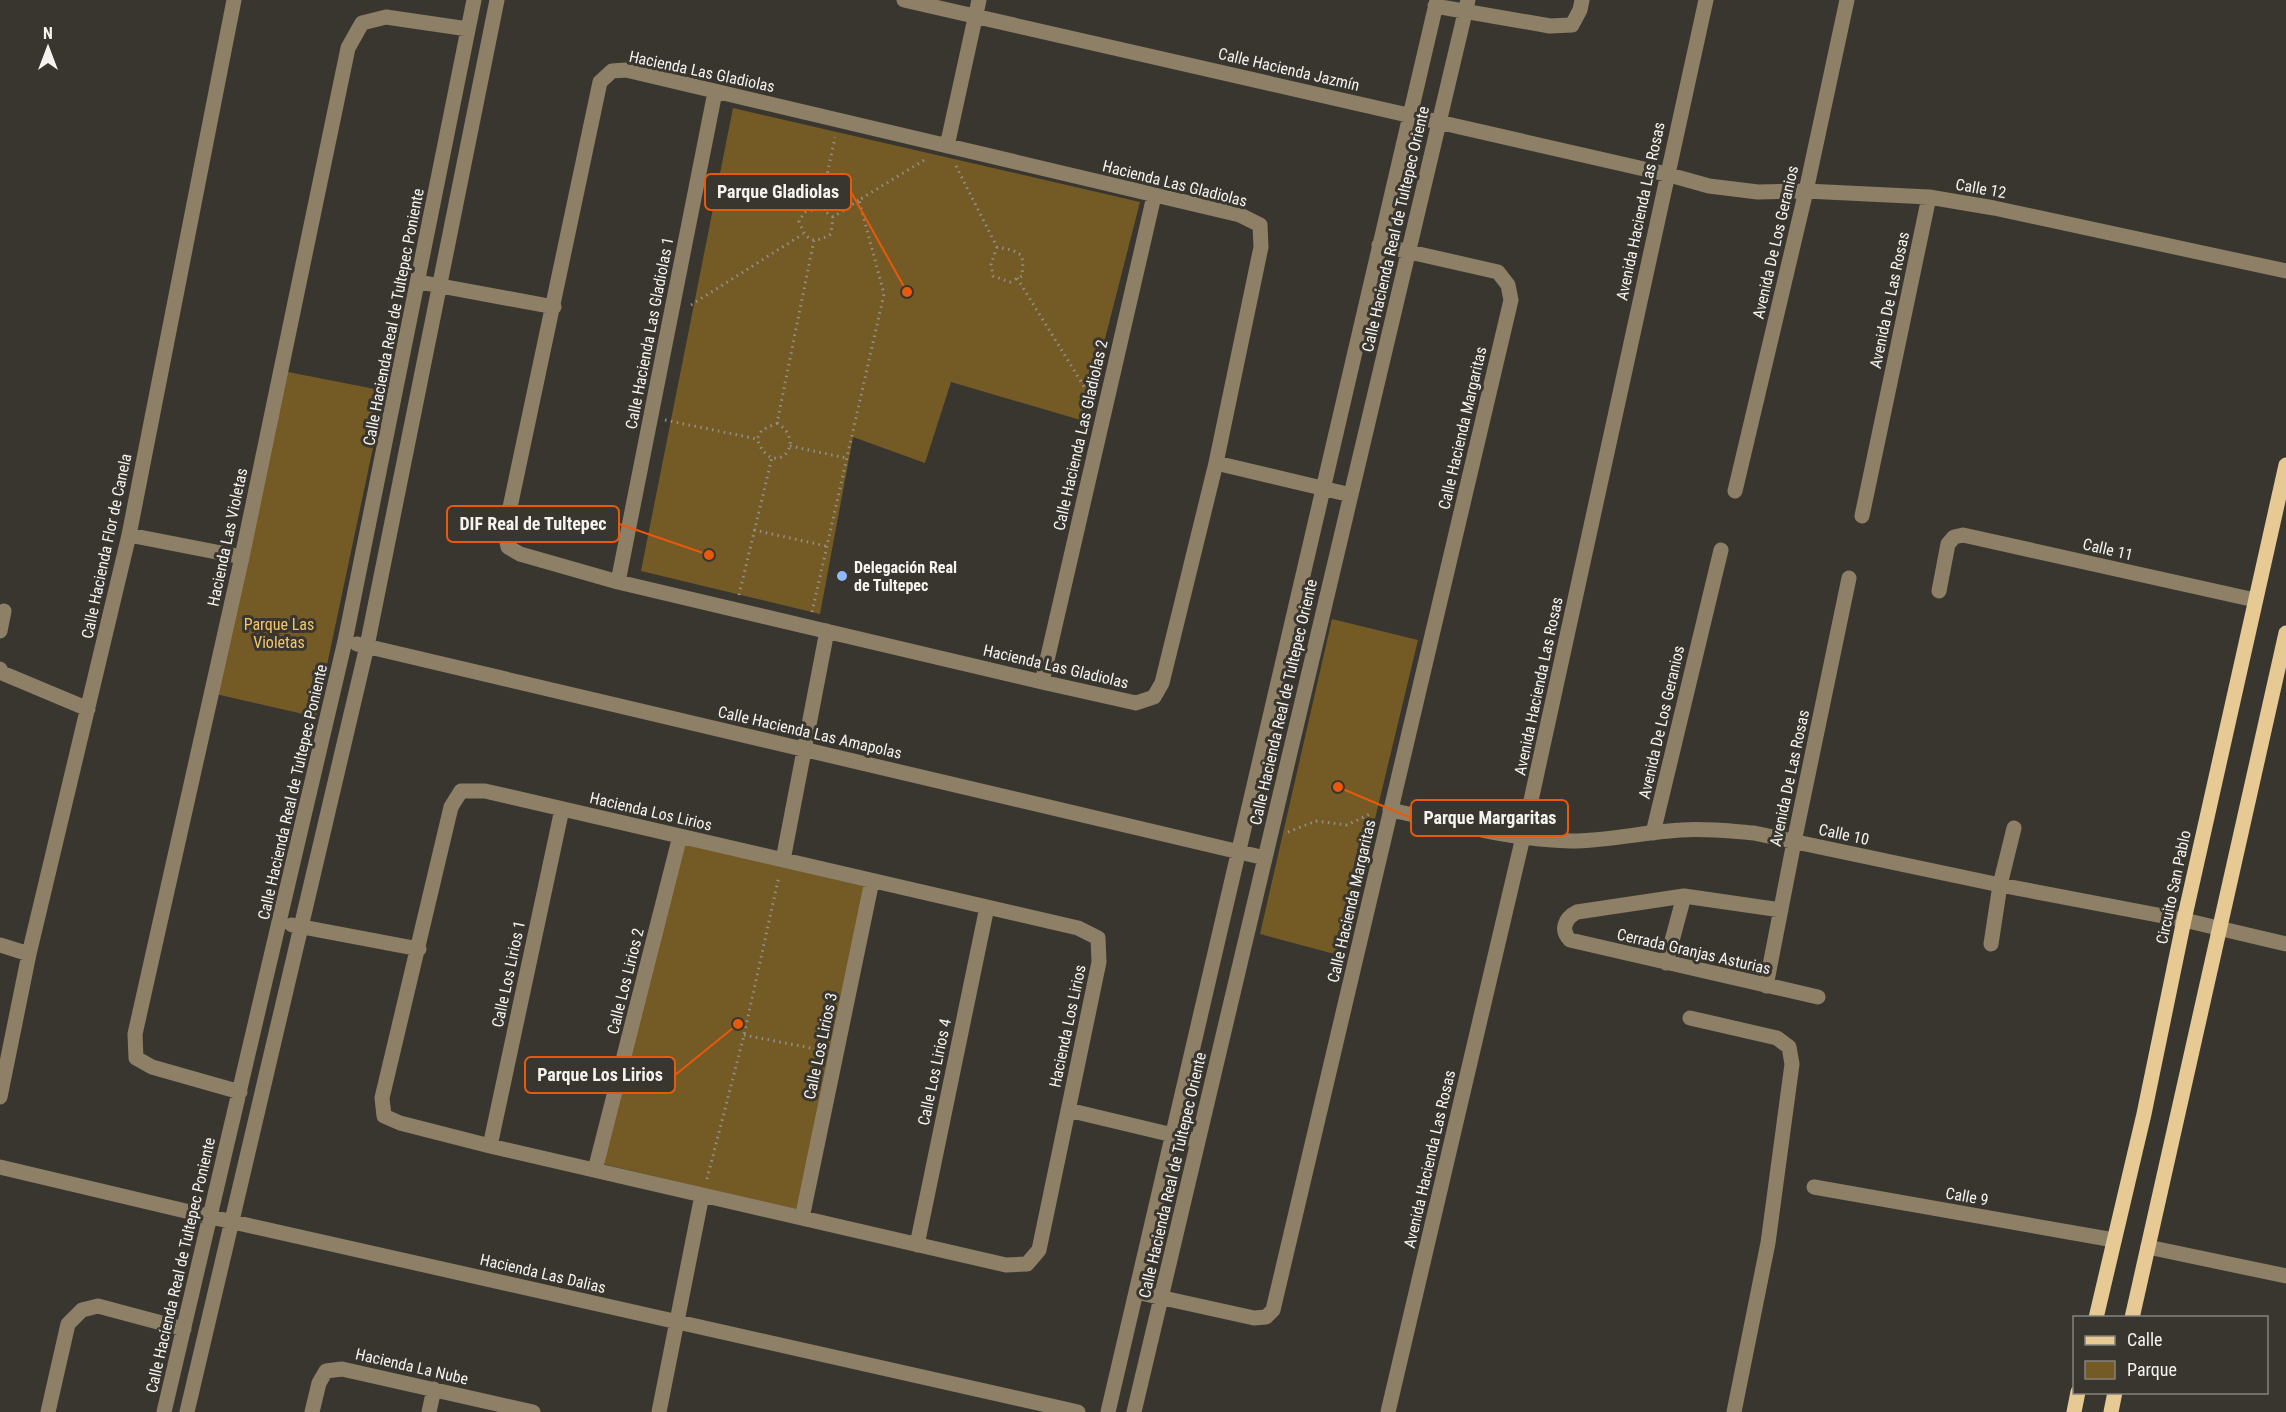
<svg xmlns="http://www.w3.org/2000/svg" width="2286" height="1412" font-family="'Roboto Condensed',sans-serif">
<rect width="100%" height="100%" fill="#393630"/>
<path fill="#745a25" d="M733,108L1140,202L1084,421L951,382L925,463L853,437L820,614L641,571Z
M283,371L385,391L316,717L211,693Z
M1332,619L1418,640L1342,956L1260,934Z
M683,843L869,884L796,1210L603,1164Z"/>
<g fill="none" stroke-linecap="round" stroke-linejoin="round">
<path stroke="#93908b" stroke-width="3" stroke-dasharray="1.5 4.5" stroke-linecap="butt" d="M956,166L997,247L1012,250L1021,255L1023,262L1022,276L1010,282L993,276L991,264L997,247
M820,208L835,137
M833,217L820,208L805,212L799,221C806,241 813,245 831,234L833,217L859,200
M1017,278L1085,388L1093,394
M691,305L803,234
M665,420L757,439
M777,423C810,444 772,481 757,439L762,430L777,423L814,240
M790,446L846,458
M754,530L826,546
M739,595L772,457
M812,612L884,294L859,200L926,159
M1288,832L1316,821L1347,825L1372,813
M744,1035L821,1050
M707,1179L744,1035L779,876"/>
<path stroke="#8e8066" stroke-width="15" d="M904,0L1666,174L1709,186L1758,192L1806,191L1929,197L1994,208L2286,271
M1435,6L1550,26L1572,25L1580,10L1582,0
M626,70L1240,215L1260,225L1261,247L1216,463L1162,683L1154,697L1136,703L1042,682L618,582L520,554L508,547L505,531L600,82L612,71Z
M947,146L979,0
M419,282L554,307
M1216,463L1351,495
M1735,491L1806,191L1847,0
M1862,516L1929,197
M129,535L242,557
M618,582L715,92
M1939,591L1948,544L1954,537L1963,535L2255,600
M0,631L4,611
M357,644L1265,858
M0,669L2,673L88,709
M1042,682L1154,196
M461,791H485L1078,928L1098,938L1099,962L1039,1250L1027,1264L1006,1265L490,1146L400,1123L384,1116L382,1098L451,807Z
M1390,810C1450,822 1510,840 1571,841C1608,841 1644,832 1681,830C1705,828 1729,831 1754,833L2000,885L2184,920L2286,944
M1653,833L1721,550
M783,860L827,631
M1781,910L1684,896L1577,912C1565,918 1560,930 1570,940L1818,997
M292,925L419,949
M1991,944L2000,885L2014,828
M0,945L29,954
M1666,963L1684,896
M1766,986L1794,842L1849,578
M1690,1018L1777,1038L1789,1047L1792,1064L1768,1243L1734,1412
M240,1092L152,1067L136,1058L135,1034L242,557L348,48L362,23L386,17L468,29
M0,1097L29,954L129,535L234,0
M1068,1110L1198,1141
M490,1146L562,809
M0,1167L211,1217L1078,1412
M595,1170L680,836
M1814,1187L2114,1240
M802,1218L872,881
M917,1245L987,907
M2148,1247L2286,1276
M1136,1292L1254,1318L1266,1317L1273,1310L1511,300L1508,285L1498,272L1379,245
M48,1412L68,1324L82,1310L98,1306L184,1329
M164,1412L345,641L474,0
M187,1412L367,646L497,0
M312,1412L319,1383L326,1371L342,1369L533,1412
M429,1412L434,1389
M659,1412L702,1195
M1108,1412L1437,0
M1134,1412L1468,0
M1388,1412L1523,837L1706,0"/>
<path stroke="#e6c993" stroke-width="15" d="M2096,1318L2144,1114L2184,920L2286,465
M2132,1318L2286,633
M2074,1412L2078,1392
M2111,1412L2115,1392"/>
</g>
<circle fill="#93b7fd" stroke="#393630" stroke-width="2" cx="842" cy="576" r="6"/>
<g text-anchor="middle" stroke-width="6" stroke-linejoin="round" paint-order="stroke">
<g font-size="16" fill="#f5f3ef" stroke="#393630">
<text transform="translate(1289 69) rotate(13)" y="6">Calle Hacienda Jazmín</text>
<text transform="translate(702 71) rotate(12)" y="6">Hacienda Las Gladiolas</text>
<text transform="translate(1175 183) rotate(14)" y="6">Hacienda Las Gladiolas</text>
<text transform="translate(1981 188) rotate(10)" y="6">Calle 12</text>
<text transform="translate(1640 211) rotate(-78)" y="6">Avenida Hacienda Las Rosas</text>
<text transform="translate(1395 229) rotate(-77)" y="6">Calle Hacienda Real de Tultepec Oriente</text>
<text transform="translate(1775 242) rotate(-77)" y="6">Avenida De Los Geranios</text>
<text transform="translate(1889 300) rotate(-78)" y="6">Avenida De Las Rosas</text>
<text transform="translate(393 317) rotate(-79)" y="6">Calle Hacienda Real de Tultepec Poniente</text>
<text transform="translate(649 333) rotate(-79)" y="6">Calle Hacienda Las Gladiolas 1</text>
<text transform="translate(1462 428) rotate(-77)" y="6">Calle Hacienda Margaritas</text>
<text transform="translate(1080 435) rotate(-77)" y="6">Calle Hacienda Las Gladiolas 2</text>
<text transform="translate(227 537) rotate(-78)" y="6">Hacienda Las Violetas</text>
<text transform="translate(106 546) rotate(-78)" y="6">Calle Hacienda Flor de Canela</text>
<text transform="translate(2108 549) rotate(13)" y="6">Calle 11</text>
<text transform="translate(1056 666) rotate(13)" y="6">Hacienda Las Gladiolas</text>
<text transform="translate(1538 686) rotate(-78)" y="6">Avenida Hacienda Las Rosas</text>
<text transform="translate(1283 702) rotate(-77)" y="6">Calle Hacienda Real de Tultepec Oriente</text>
<text transform="translate(1661 722) rotate(-77)" y="6">Avenida De Los Geranios</text>
<text transform="translate(810 732) rotate(13)" y="6">Calle Hacienda Las Amapolas</text>
<text transform="translate(1789 778) rotate(-78)" y="6">Avenida De Las Rosas</text>
<text transform="translate(292 792) rotate(-77)" y="6">Calle Hacienda Real de Tultepec Poniente</text>
<text transform="translate(651 811) rotate(13)" y="6">Hacienda Los Lirios</text>
<text transform="translate(1844 834) rotate(12)" y="6">Calle 10</text>
<text transform="translate(2173 887) rotate(-78)" y="6">Circuito San Pablo</text>
<text transform="translate(1351 901) rotate(-77)" y="6">Calle Hacienda Margaritas</text>
<text transform="translate(1694 951) rotate(13)" y="6">Cerrada Granjas Asturias</text>
<text transform="translate(508 974) rotate(-78)" y="6">Calle Los Lirios 1</text>
<text transform="translate(625 981) rotate(-76)" y="6">Calle Los Lirios 2</text>
<text transform="translate(1067 1026) rotate(-78)" y="6">Hacienda Los Lirios</text>
<text transform="translate(820 1046) rotate(-78)" y="6">Calle Los Lirios 3</text>
<text transform="translate(934 1072) rotate(-78)" y="6">Calle Los Lirios 4</text>
<text transform="translate(1429 1159) rotate(-77)" y="6">Avenida Hacienda Las Rosas</text>
<text transform="translate(1172 1175) rotate(-77)" y="6">Calle Hacienda Real de Tultepec Oriente</text>
<text transform="translate(1967 1196) rotate(10)" y="6">Calle 9</text>
<text transform="translate(180 1265) rotate(-77)" y="6">Calle Hacienda Real de Tultepec Poniente</text>
<text transform="translate(543 1273) rotate(13)" y="6">Hacienda Las Dalias</text>
<text transform="translate(412 1366) rotate(13)" y="6">Hacienda La Nube</text>
</g>
<g font-size="16" font-weight="bold" fill="#f5f3ef" stroke="#393630" text-anchor="start">
<text x="854" y="573">Delegación Real<tspan x="854" dy="18">de Tultepec</tspan></text>
</g>
<g font-size="16" fill="#f4c66b" stroke="#393630">
<text x="279" y="630">Parque Las<tspan x="279" dy="18">Violetas</tspan></text>
</g>
</g>
<path fill="none" stroke="#e8590c" stroke-width="2" d="M907 292L851 192M709 555L619 524M1338 787L1411 818M738 1024L675 1075"/>
<g fill="#e8590c" stroke="#393630" stroke-width="2">
<circle cx="907" cy="292" r="6"/>
<circle cx="709" cy="555" r="6"/>
<circle cx="1338" cy="787" r="6"/>
<circle cx="738" cy="1024" r="6"/>
</g>
<g fill="#393630" stroke="#e8590c" stroke-width="2">
<rect x="705" y="174" width="146" height="36" rx="6"/>
<rect x="447" y="506" width="172" height="36" rx="6"/>
<rect x="1411" y="800" width="157" height="36" rx="6"/>
<rect x="525" y="1057" width="150" height="36" rx="6"/>
</g>
<g font-size="18" text-anchor="middle" font-weight="bold" fill="#f5f3ef">
<text x="778" y="198">Parque Gladiolas</text>
<text x="533" y="530">DIF Real de Tultepec</text>
<text x="1490" y="824">Parque Margaritas</text>
<text x="600" y="1081">Parque Los Lirios</text>
</g>
<rect x="2073" y="1316" width="195" height="78" fill="#393630" stroke="#84827c" stroke-width="1.5"/>
<rect x="2085" y="1336" width="30" height="9" fill="#e6c993" stroke="#84827c" stroke-width="1.5"/>
<text x="2127" y="1346" font-size="18" fill="#f5f3ef">Calle</text>
<rect x="2085" y="1361" width="30" height="18" fill="#745a25" stroke="#84827c" stroke-width="1.5"/>
<text x="2127" y="1376" font-size="18" fill="#f5f3ef">Parque</text>
<g transform="translate(48 48)" stroke="#393630" stroke-width="4.5" paint-order="stroke">
<path d="M0-4.5L10 22L0 15L-10 22Z" fill="#f5f3ef"/>
<text y="-9" font-size="16" font-weight="bold" text-anchor="middle" fill="#f5f3ef">N</text>
</g>
</svg>
